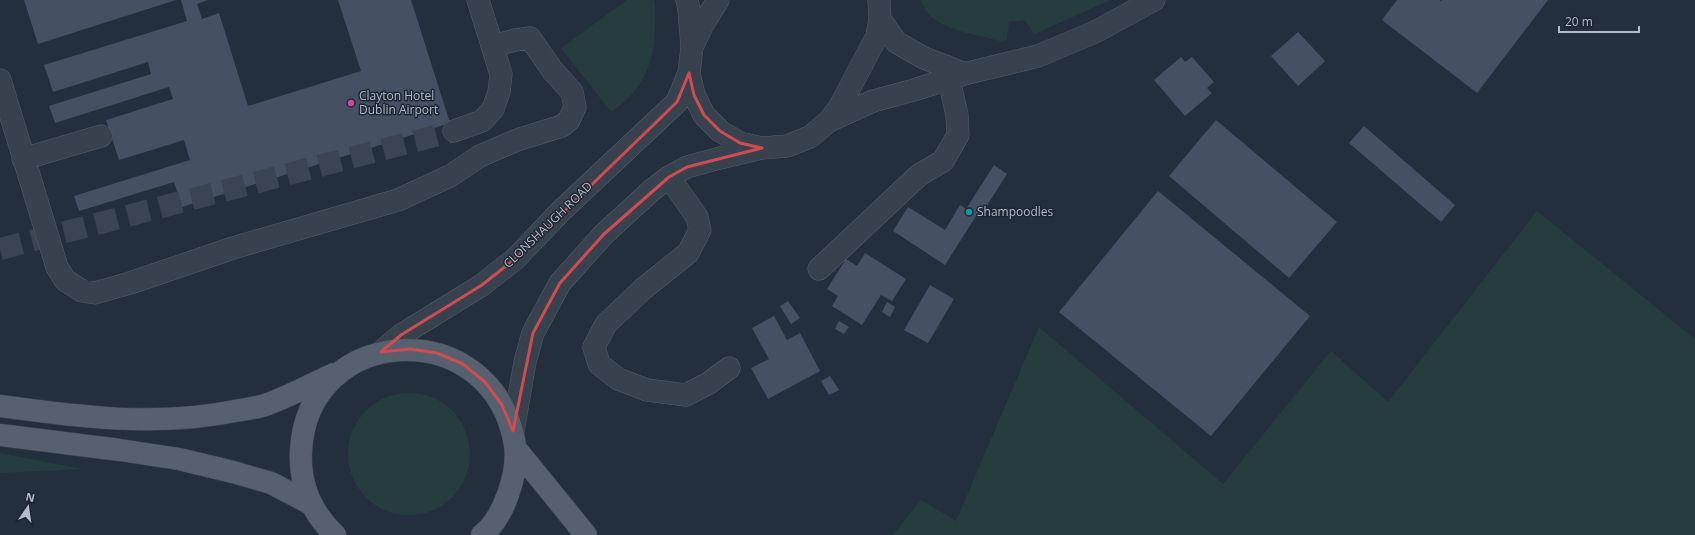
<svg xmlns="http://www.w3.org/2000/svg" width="1695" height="535" font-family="'Open Sans',sans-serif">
<rect width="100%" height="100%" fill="#242f3e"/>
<path fill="#263c3f" d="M627,0H654C656,8 655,16 655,25C655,62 643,91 611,112L561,48Z
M921,0H1110L1037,33L1034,34L1025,20L1009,22L1007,40L1000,41C974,34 928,29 921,0Z
M1537,211L1695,339V535H893L921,500L956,521L1039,327L1223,484L1331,351L1388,402Z
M348 454a61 61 0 1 1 122 0a61 61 0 1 1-122 0Z
M0,453L82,469L0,473Z"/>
<path fill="#455162" d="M24,0H176L38,44Z
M181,0H208L197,4L202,19L219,13L248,106L361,71L338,0H411L450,123L182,207L174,182L79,211L74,196L190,160L184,140L119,160L106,120L173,99L169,87L55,123L49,106L151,74L148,62L53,92L44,65L187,21Z
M1397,0H1439L1441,1L1442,0H1548L1477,93L1382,20Z
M1298,32L1325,61L1298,86L1271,56Z
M1181,57L1185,62L1192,57L1214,82L1207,88L1212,93L1185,116L1154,80Z
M1216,120L1337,222L1289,278L1169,176Z
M1364,126L1455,205L1441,222L1349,143Z
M994,165L1007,174L979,218L976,216L945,265L893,231L908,207L945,230L960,205L966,209Z
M1158,191L1310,316L1211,436L1059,312Z
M865,253L906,279L892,301L881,295L862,325L832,306L838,296L827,289L846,259L857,266Z
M930,285L954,299L928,343L904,330Z
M788,301L800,318L791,324L780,306Z
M887,302L895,307L890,317L882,312Z
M774,316L787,340L800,333L820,371L768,399L751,368L769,359L752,328Z
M839,321L849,327L844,334L835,329Z
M830,376L839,390L829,395L821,381Z"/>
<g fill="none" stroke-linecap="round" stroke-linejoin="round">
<path stroke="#3a4453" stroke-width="22" stroke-dasharray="22 11" stroke-linecap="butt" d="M0,249L454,131"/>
<defs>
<path id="minor" d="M687,0L689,10L692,46
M880,19L896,42L924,58L960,72
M689,73L694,95L704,115L720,131L740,143L761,148
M0,80L57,267L65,280L82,291L95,293L130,283L233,248L398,200L450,176L480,156L517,140L562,126L569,120L575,107L572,92L553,71L530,38L515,40L493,46
M829,121L873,101L914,90L964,74L1038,56L1095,32L1154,0
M454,131L482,121L493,109L499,92L501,74L478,0
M23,159L101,136
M669,177L697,217L700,230L688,253L643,289L606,324L594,347L599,364L618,379L647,390L686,395L709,383L729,368
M819,269L919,175L943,161L958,135L957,115L946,66
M381,352L401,335L482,285L515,259L561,211L677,102L689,73L692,47L702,26L718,0
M513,431L525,362L533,333L560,283L604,234L652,190L669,177L687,167L720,158L762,148L787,146L810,137L829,121L839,108L877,36L880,19L879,0"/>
<path id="major" d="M0,406C79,417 156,427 235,411C246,409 258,408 268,404C290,396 312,384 334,374
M0,435L120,450L179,459L233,472L271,483L311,504
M516,449L586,535
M335,535C312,513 299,484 301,451C307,323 493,312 515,445C519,472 504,518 482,535"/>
</defs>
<use href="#minor" stroke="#565f6c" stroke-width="23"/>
<use href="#major" stroke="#414a57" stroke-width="23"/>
<use href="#minor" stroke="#38414e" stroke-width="22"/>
<use href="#major" stroke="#56606e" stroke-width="22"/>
</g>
<path fill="none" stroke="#ce4d50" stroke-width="3" stroke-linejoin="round" d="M689,73L694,95L704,115L720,131L740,143L762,148L687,167L669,177L604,234L560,283L533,333L513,431L502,405L485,382L463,364L437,353L410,349L381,352L401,335L482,285L515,259L677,102Z"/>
<circle fill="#d1479c" stroke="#1d2633" stroke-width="1.5" cx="351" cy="103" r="4"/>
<circle fill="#0f9aa8" stroke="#1d2633" stroke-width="1.5" cx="969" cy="212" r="4"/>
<g text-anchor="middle" stroke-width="3" stroke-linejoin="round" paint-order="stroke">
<g font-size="12" fill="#b4bcc9" stroke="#1d2633" text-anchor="start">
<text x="359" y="100">Clayton Hotel<tspan x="359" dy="14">Dublin Airport</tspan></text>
<text x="977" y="216">Shampoodles</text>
</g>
<g font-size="12" fill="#b4bcc9" stroke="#1d2633">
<text transform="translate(548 225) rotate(-44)" y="4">CLONSHAUGH ROAD</text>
</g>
</g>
<g transform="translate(28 507) rotate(13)" stroke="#1d2633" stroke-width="3" paint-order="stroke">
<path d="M0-3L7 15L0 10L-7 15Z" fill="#b4bcc9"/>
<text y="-6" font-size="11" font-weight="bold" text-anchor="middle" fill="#b4bcc9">N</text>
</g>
<path d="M1559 26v6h80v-6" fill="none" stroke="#b4bcc9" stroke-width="2"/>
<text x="1565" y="26" font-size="12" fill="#b4bcc9" stroke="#1d2633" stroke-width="3" paint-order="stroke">20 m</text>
</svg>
